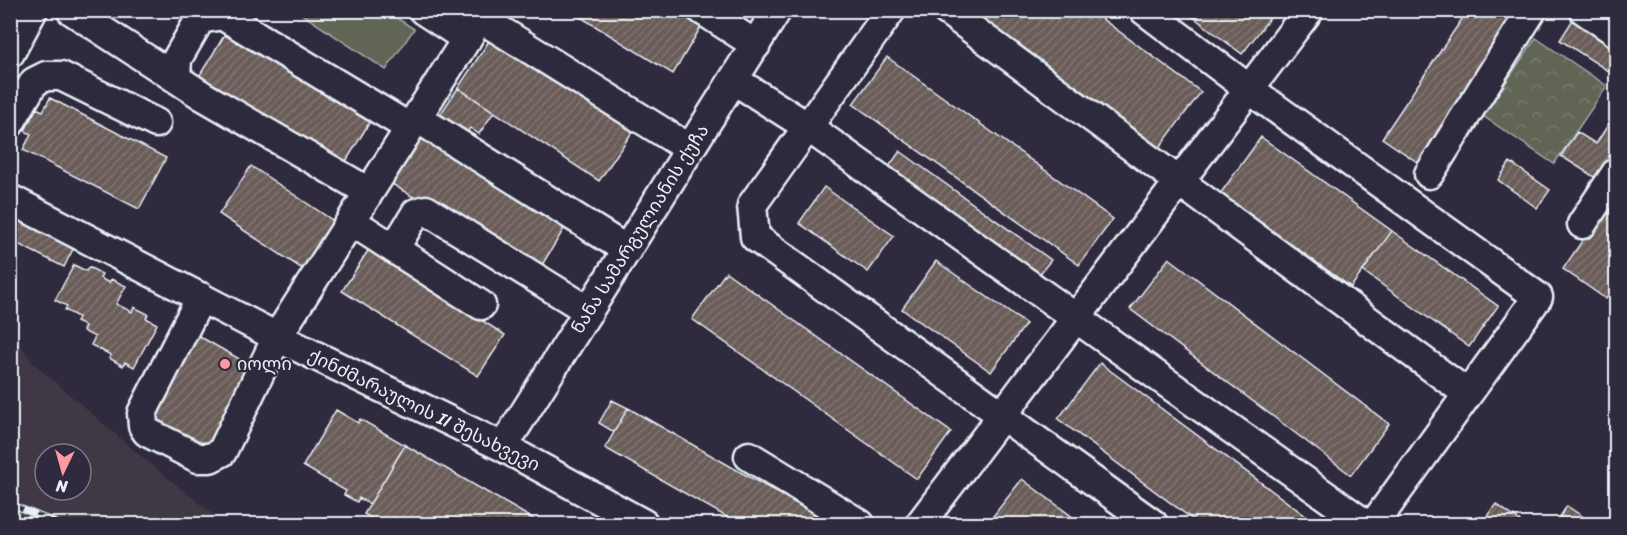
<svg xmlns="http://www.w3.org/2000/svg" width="1627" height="535" font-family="Sriracha,'Noto Sans Georgian',sans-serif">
<defs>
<pattern id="forest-crowns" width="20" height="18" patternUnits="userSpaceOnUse" patternTransform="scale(1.5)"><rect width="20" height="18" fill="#616557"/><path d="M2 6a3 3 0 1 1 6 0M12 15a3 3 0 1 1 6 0" fill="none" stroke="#787c70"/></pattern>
<pattern id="building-hatch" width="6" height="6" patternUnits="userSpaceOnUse" patternTransform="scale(1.5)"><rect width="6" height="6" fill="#6b5c59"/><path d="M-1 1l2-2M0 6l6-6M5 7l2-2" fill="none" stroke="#807472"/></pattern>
</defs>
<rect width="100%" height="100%" fill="#2f2a3d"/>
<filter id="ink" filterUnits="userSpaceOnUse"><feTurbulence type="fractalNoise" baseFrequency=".0167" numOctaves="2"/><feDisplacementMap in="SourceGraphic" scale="12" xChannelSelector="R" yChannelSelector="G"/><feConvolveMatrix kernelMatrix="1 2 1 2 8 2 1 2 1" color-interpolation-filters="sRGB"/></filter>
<g filter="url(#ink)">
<path fill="#413945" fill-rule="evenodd" d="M11,331L33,363L137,453L225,524H11ZM45,454H81V490H45Z"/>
<path fill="url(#forest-crowns)" stroke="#a4aba8" stroke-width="1.5" d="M1536,38L1607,86L1554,164L1483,116Z"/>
<path fill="#616557" stroke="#a4aba8" stroke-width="1.5" d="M297,11H386L414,29L386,70Z"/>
<path fill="url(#building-hatch)" stroke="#e8f1f8" stroke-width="1.5" d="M569,10H673L701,27L673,74Z
M966,10H1090L1201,92L1157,151Z
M1184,10H1276L1242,54Z
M1468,10H1527L1423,166L1382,138Z
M1574,18L1616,45V76L1560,40Z
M227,31L371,120L342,168L198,78Z
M493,35L635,128L599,181L458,88Z
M887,57L1113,219L1079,265L853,104Z
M458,88L494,112L479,134L470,128L462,140L435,122Z
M50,98L166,158L139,209L23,150L31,134L25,131L36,108L43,111Z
M1616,112V160L1602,182L1561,156L1577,132L1596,144Z
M422,135L567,224L537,273L392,184Z
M1261,137L1392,231L1351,287L1220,194Z
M900,151L1051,260L1038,276L888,168Z
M1510,162L1550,190L1537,208L1498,180Z
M251,166L335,222L304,270L219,214Z
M824,187L894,236L868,272L799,223Z
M1616,191V283L1606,299L1563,269Z
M10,216L74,247L64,267L10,240Z
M1392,231L1498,306L1469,347L1363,271Z
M369,249L505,335L478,376L342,291Z
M1169,258L1389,424L1351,475L1130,309Z
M936,261L1026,324L991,372L902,309Z
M74,265L86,271L89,267L102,274L100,278L109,283L111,279L126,286L116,304L132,312L134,307L148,314L146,318L157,324L134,367L125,362L123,366L109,358L111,355L91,345L95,337L83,331L85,326L76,322L78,317L65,310L67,306L55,300Z
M726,272L951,432L917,479L692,319Z
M197,335L257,369L210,454L145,424Z
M1100,363L1314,522L1312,524H1199L1058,419Z
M612,400L628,408L614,432L599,423Z
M628,408L832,524H739L605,448Z
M336,410L358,423L360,419L405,445L370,504L359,498L357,502L344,495L346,491L303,466Z
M405,445L542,524H381L364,514Z
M1022,479L1082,524H987Z
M1496,504L1520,521L1517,524H1481Z
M1567,506L1594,524H1555Z"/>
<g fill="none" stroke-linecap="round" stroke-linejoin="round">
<defs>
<path id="minor" d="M71,10L203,96L369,192
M423,10L467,39
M702,10L756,45
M891,10L752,205L755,237L1153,524
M946,10L1468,394
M1144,10L1249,89L1538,297L1374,524
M1584,10L1616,32
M480,18L690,149
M10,53L33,10
M176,78L177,59L200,19L222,15L410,128
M734,80L808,127L1365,524
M417,118L627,250
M10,123L34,82L46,76H61L156,123
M1429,174L1532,10
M10,199L277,337L503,447L644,524
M351,221L481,305
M1582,224L1616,173
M394,249L416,213L426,210L589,311
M201,297L142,413L143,426L147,432L198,458H210L222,452L277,337L485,10
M503,447L777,10
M749,456L860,524
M920,524L1309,10"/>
</defs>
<use href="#minor" stroke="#e8f1f8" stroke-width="33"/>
<use href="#minor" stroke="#2f2a3d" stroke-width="28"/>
<defs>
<path id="rail" d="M10,504L59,524"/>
</defs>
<use href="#rail" stroke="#e8f1f8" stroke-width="7"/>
<use href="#rail" stroke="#2f2a3d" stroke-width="4.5" stroke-dasharray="14" stroke-linecap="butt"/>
</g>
</g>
<circle fill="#ff9aa2" stroke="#2f2a3d" stroke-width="2" cx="225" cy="364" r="6"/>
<g text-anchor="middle" stroke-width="4.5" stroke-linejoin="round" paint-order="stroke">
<g font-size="18" fill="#e8f1f8" stroke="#2f2a3d">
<text transform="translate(640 229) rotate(-58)" y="6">ნანა სამარგულიანის ქუჩა</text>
<text transform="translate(424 410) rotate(26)" y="6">ქინძმარაულის II შესახვევი</text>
</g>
<g font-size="18" fill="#e8f1f8" stroke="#2f2a3d" text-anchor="start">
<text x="237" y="370">იოლი</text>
</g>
</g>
<rect width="1627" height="535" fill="none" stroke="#2f2a3d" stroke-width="36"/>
<rect x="18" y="18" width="1591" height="499" fill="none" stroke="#e8f1f8" stroke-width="2" filter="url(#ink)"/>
<g transform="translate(63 472) rotate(185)"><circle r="28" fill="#2f2a3d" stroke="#797a88" stroke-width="1.5"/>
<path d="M0-4.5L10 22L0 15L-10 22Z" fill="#ff9aa2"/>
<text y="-9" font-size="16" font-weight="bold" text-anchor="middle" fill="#e8f1f8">N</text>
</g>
</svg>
